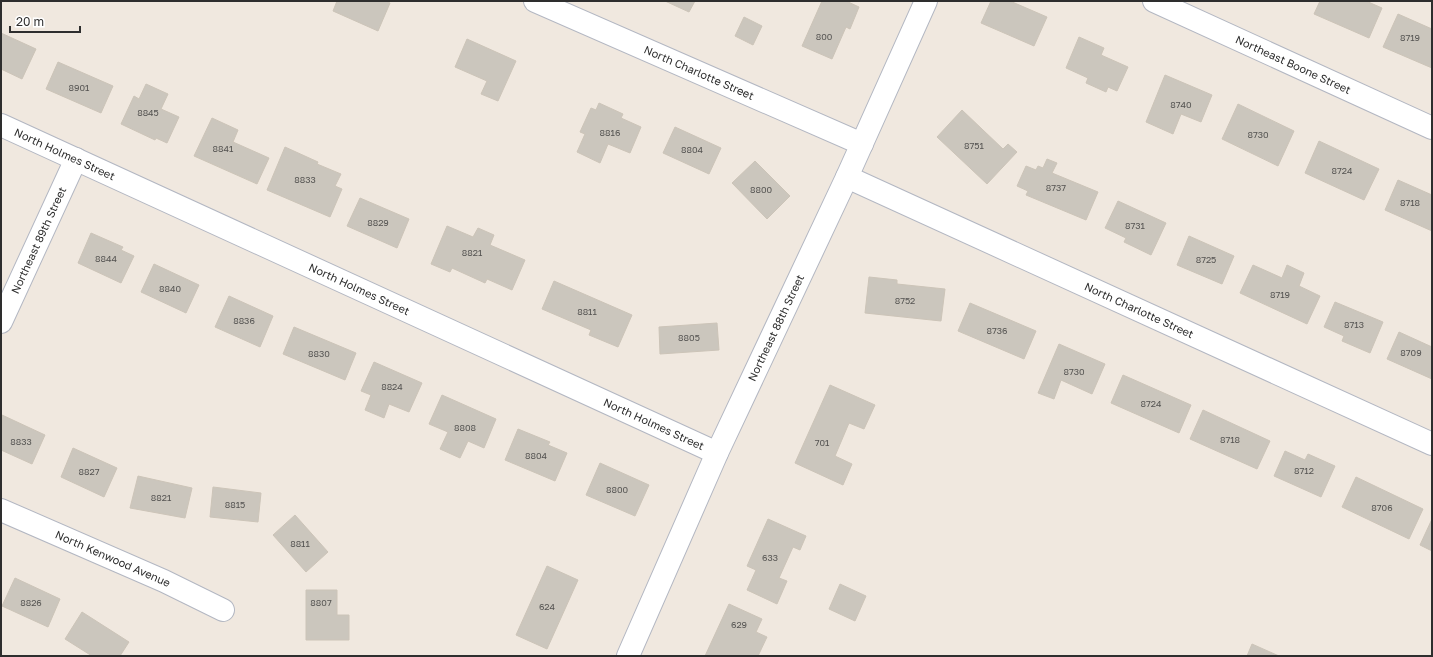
<svg xmlns="http://www.w3.org/2000/svg" width="1433" height="657" font-family="'Golos Text',sans-serif">
<rect width="100%" height="100%" fill="#f0e8df"/>
<path fill="#cbc6bd" stroke="#ccc4b8" d="M337,1H386L390,3L378,31L333,11Z
M665,1H695L689,12Z
M822,1H846L859,7L850,29L846,27L832,59L802,46Z
M991,1H1010L1047,17L1034,46L981,23Z
M1320,1H1366L1382,8L1369,38L1314,14Z
M1398,14L1432,29V68L1383,47Z
M744,17L762,26L753,45L735,36Z
M1,33L36,49L22,79L1,69Z
M1079,37L1104,48L1101,55L1128,67L1117,91L1108,87L1106,92L1086,83L1088,78L1066,68Z
M467,39L516,61L498,101L481,94L487,81L455,67Z
M58,62L113,86L101,113L46,89Z
M1165,75L1212,95L1201,122L1181,114L1173,134L1146,122Z
M146,84L168,94L161,109L179,117L167,143L156,138L155,140L121,124L134,96L139,99Z
M599,103L623,114L621,118L641,127L630,153L608,144L600,163L577,152L585,134L580,132L591,108L596,110Z
M1238,104L1294,131L1278,166L1222,139Z
M962,110L1003,149L1008,144L1017,152L987,184L937,137Z
M212,118L238,130L233,142L269,158L257,184L194,156Z
M675,127L721,148L709,174L663,153Z
M1319,141L1379,169L1364,200L1305,173Z
M285,147L318,162L317,164L341,174L335,186L342,189L330,217L267,190Z
M1047,159L1057,163L1052,173L1098,192L1086,220L1026,195L1028,191L1017,186L1026,166L1036,170L1038,166L1043,168Z
M755,161L790,196L767,219L732,183Z
M1398,180L1432,195V231L1385,210Z
M360,198L409,219L397,248L347,226Z
M1118,201L1166,223L1151,255L1124,242L1126,238L1105,228Z
M447,226L473,237L478,228L494,235L490,245L525,260L512,290L487,279L485,283L452,268L450,272L431,264Z
M91,233L123,247L121,250L134,256L121,283L78,263Z
M1189,236L1234,256L1222,284L1177,265Z
M154,264L199,285L186,313L141,292Z
M1253,265L1282,278L1287,265L1304,273L1299,286L1320,296L1307,324L1240,293Z
M869,277L897,280V284L945,289L941,321L865,313Z
M554,281L632,315L618,347L589,335L591,330L542,309Z
M229,296L273,316L260,347L215,327Z
M1335,302L1383,322L1370,353L1342,341L1344,336L1324,327Z
M970,303L1036,331L1024,359L958,331Z
M717,323L719,350L660,354L659,327Z
M294,327L356,353L345,380L283,354Z
M1399,332L1432,347V379L1387,359Z
M1059,344L1105,364L1092,394L1061,380L1054,399L1038,393Z
M374,362L422,383L409,412L389,404L384,418L365,410L371,395L361,391Z
M1123,375L1191,405L1179,433L1111,403Z
M830,385L875,405L864,429L849,423L835,456L852,464L843,485L795,463Z
M442,395L496,419L484,448L468,441L460,458L440,449L448,432L429,424Z
M1203,410L1270,441L1257,469L1190,439Z
M2,415L45,435L32,464L1,450Z
M518,429L550,442L548,445L567,453L555,481L505,460Z
M73,448L117,468L104,497L61,477Z
M1285,451L1305,460L1308,454L1335,466L1321,497L1274,476Z
M600,463L649,485L635,516L586,495Z
M138,476L192,488L185,518L130,508Z
M1356,477L1423,509L1409,539L1342,507Z
M213,487L261,493L258,522L210,517Z
M295,515L328,552L306,572L273,535Z
M768,519L806,536L800,550L793,547L779,578L787,581L777,604L747,590L756,570L747,566Z
M1432,519V551L1420,545Z
M547,566L578,580L547,649L516,635Z
M15,578L60,599L48,627L2,606Z
M840,584L866,596L855,621L829,609Z
M306,590H337V615H349V640H306Z
M729,604L762,619L756,632L767,637L758,656H705Z
M82,612L129,642L120,656H92L65,639Z
M1252,644L1279,656H1247Z"/>
<g fill="none" stroke-linecap="round" stroke-linejoin="round">
<defs>
<g id="minor">
<path id="s1" d="M535,1L862,144"/>
<path id="s2" d="M1154,1L1432,128"/>
<path id="s3" d="M1,125L717,453"/>
<path id="s4" d="M847,177L1432,444"/>
<path id="s5" d="M1,322L76,159"/>
<path id="s6" d="M1,510L164,581L223,610"/>
<path id="s7" d="M628,656L717,453L847,177L926,1"/>
</g>
</defs>
<use href="#minor" stroke="#b3b7c2" stroke-width="24"/>
<use href="#minor" stroke="#fff" stroke-width="22"/>
</g>
<g text-anchor="middle" stroke-width="3.5" stroke-linejoin="round" paint-order="stroke">
<g font-size="9" fill="#555452">
<text x="824" y="40">800</text>
<text x="1410" y="41">8719</text>
<text x="79" y="91">8901</text>
<text x="1181" y="108">8740</text>
<text x="148" y="116">8845</text>
<text x="610" y="136">8816</text>
<text x="1258" y="138">8730</text>
<text x="974" y="149">8751</text>
<text x="223" y="152">8841</text>
<text x="692" y="153">8804</text>
<text x="1342" y="174">8724</text>
<text x="305" y="183">8833</text>
<text x="1056" y="191">8737</text>
<text x="761" y="193">8800</text>
<text x="1410" y="206">8718</text>
<text x="378" y="226">8829</text>
<text x="1135" y="229">8731</text>
<text x="472" y="256">8821</text>
<text x="106" y="262">8844</text>
<text x="1206" y="263">8725</text>
<text x="170" y="292">8840</text>
<text x="1280" y="298">8719</text>
<text x="905" y="304">8752</text>
<text x="587" y="315">8811</text>
<text x="244" y="324">8836</text>
<text x="1354" y="328">8713</text>
<text x="997" y="334">8736</text>
<text x="689" y="341">8805</text>
<text x="1411" y="356">8709</text>
<text x="319" y="357">8830</text>
<text x="1074" y="375">8730</text>
<text x="392" y="390">8824</text>
<text x="1151" y="407">8724</text>
<text x="465" y="431">8808</text>
<text x="1230" y="443">8718</text>
<text x="21" y="445">8833</text>
<text x="822" y="446">701</text>
<text x="536" y="459">8804</text>
<text x="1304" y="474">8712</text>
<text x="89" y="475">8827</text>
<text x="617" y="493">8800</text>
<text x="161" y="501">8821</text>
<text x="235" y="508">8815</text>
<text x="1382" y="511">8706</text>
<text x="300" y="547">8811</text>
<text x="770" y="561">633</text>
<text x="31" y="606">8826</text>
<text x="321" y="606">8807</text>
<text x="547" y="610">624</text>
<text x="739" y="628">629</text>
</g>
<g font-size="11" fill="#2e2e2e" stroke="#fff">
<text dy="4" stroke="none"><textPath href="#s2" startOffset="153">Northeast Boone Street</textPath></text>
<text dy="4" stroke="none"><textPath href="#s1" startOffset="179">North Charlotte Street</textPath></text>
<text dy="4" stroke="none"><textPath href="#s3" startOffset="70">North Holmes Street</textPath></text>
<text dy="4" stroke="none"><textPath href="#s5" startOffset="90">Northeast 89th Street</textPath></text>
<text dy="4" stroke="none"><textPath href="#s3" startOffset="394">North Holmes Street</textPath></text>
<text dy="4" stroke="none"><textPath href="#s4" startOffset="321">North Charlotte Street</textPath></text>
<text dy="4" stroke="none"><textPath href="#s7" startOffset="360">Northeast 88th Street</textPath></text>
<text dy="4" stroke="none"><textPath href="#s3" startOffset="718">North Holmes Street</textPath></text>
<text dy="4" stroke="none"><textPath href="#s6" startOffset="122">North Kenwood Avenue</textPath></text>
</g>
</g>
<rect width="1433" height="657" fill="none" stroke="#2e2e2e" stroke-width="4"/>
<path d="M10 26v6h70v-6" fill="none" stroke="#2e2e2e" stroke-width="2"/>
<text x="16" y="26" font-size="12" fill="#2e2e2e" stroke="#ffffff" stroke-width="3" paint-order="stroke">20 m</text>
</svg>
